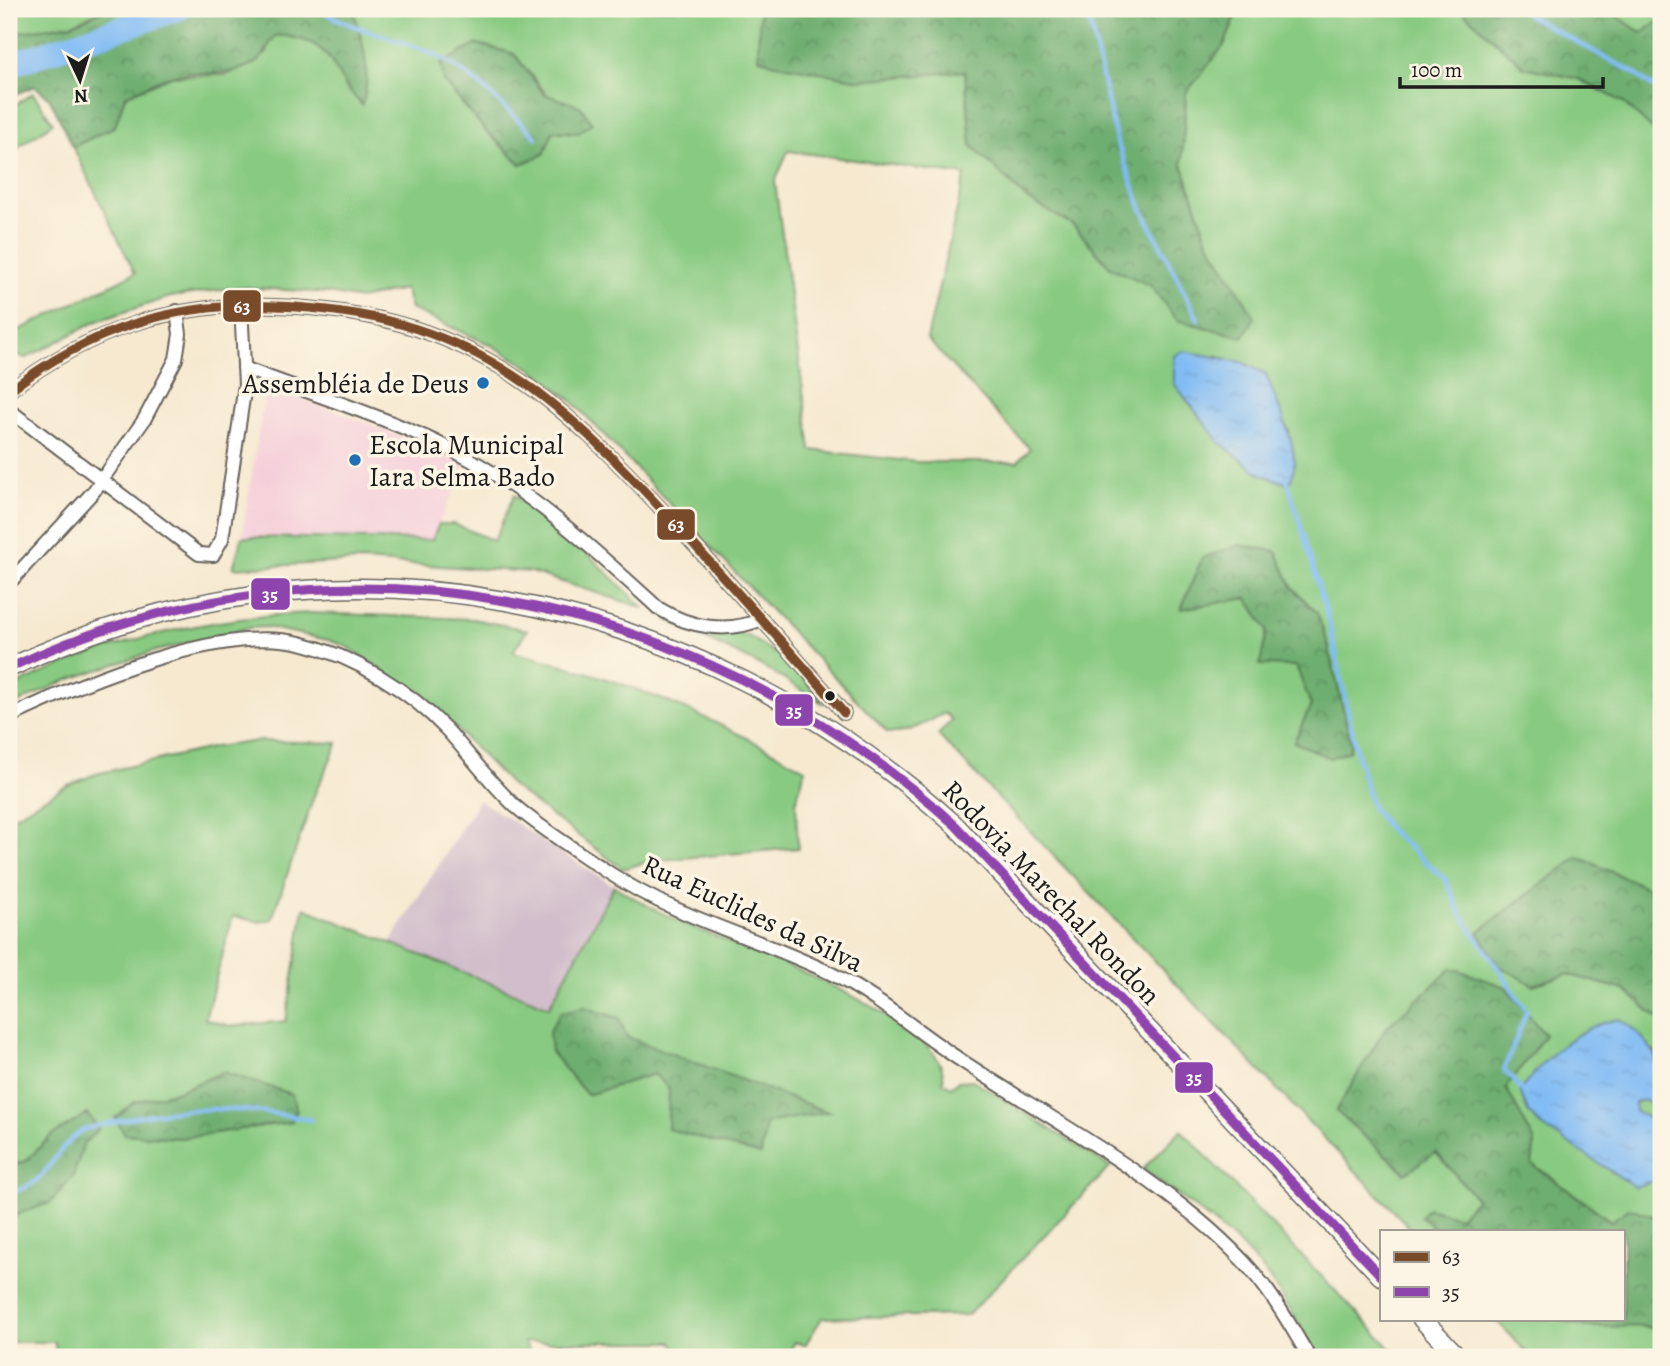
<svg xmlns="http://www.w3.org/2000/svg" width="1670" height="1366" font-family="Alegreya,serif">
<defs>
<pattern id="forest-crowns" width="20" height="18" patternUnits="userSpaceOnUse" patternTransform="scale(1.75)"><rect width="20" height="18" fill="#6eae70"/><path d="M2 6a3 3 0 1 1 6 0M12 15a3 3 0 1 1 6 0" fill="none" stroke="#5a8d5b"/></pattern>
<pattern id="water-ripples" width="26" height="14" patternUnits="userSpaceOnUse" patternTransform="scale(1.75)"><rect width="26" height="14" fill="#82bcf4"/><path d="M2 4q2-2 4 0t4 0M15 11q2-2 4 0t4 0" fill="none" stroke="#70a1d1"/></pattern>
</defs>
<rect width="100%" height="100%" fill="#fcf5e5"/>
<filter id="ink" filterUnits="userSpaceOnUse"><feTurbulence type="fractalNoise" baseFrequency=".0143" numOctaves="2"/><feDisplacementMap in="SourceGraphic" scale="14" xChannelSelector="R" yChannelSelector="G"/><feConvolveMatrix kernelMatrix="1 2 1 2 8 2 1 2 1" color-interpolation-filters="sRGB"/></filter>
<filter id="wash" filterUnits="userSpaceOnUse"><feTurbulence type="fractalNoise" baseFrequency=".00686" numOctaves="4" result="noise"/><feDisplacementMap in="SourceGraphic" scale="28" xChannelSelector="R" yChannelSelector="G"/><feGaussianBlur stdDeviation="1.57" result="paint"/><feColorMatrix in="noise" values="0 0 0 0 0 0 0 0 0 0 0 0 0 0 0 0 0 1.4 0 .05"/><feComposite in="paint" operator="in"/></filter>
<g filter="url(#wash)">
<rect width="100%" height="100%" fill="#f6e9d0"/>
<path fill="#f5cfda" d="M266,384L382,429L465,465L432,540L242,537Z"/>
<path fill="#d1bdcb" d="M479,800L614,886L549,1008L390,943Z"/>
<path fill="#89ca82" stroke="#52734f" stroke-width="2" fill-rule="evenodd" d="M9,9H106L72,24L9,34Z
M353,9H760L758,56L859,80L965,71L971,145L1027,199L1073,225L1111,268L1150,284L1177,320L1254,317L1208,241L1182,164L1186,93L1224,45L1239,9H1460L1524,67L1579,79L1623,102L1661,137V894L1578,857L1533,985L1567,974L1625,990L1661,1021V1073L1654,1050L1545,1061L1520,1091L1539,1124L1656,1180L1661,1171V1219L1656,1215L1611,1221L1531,1163L1535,1142L1505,1088L1337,1111L1405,1173L1435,1152L1477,1199L1459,1217H1421L1438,1231H1413L938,735L952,720L945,713C930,720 904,737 887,732L568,397L532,369L491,345L411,309L405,289L360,299L328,293L242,287L170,297L97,321L26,358C16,357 9,344 9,335L135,273L73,147L115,126L125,96L171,76L227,75L267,53L270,40L277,35C326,40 326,53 349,92L367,69ZM477,44L514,54L578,133L553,131L544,154L521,164L487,132L444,82ZM788,151L965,175L927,339L1030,449L1017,462H917L811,450L775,182ZM1216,355L1266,374L1277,409L1290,433ZM1276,551L1292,587L1317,613L1328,644L1351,744L1349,751L1294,742L1311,705L1297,666L1247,598L1181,608Z
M1593,9H1661V20L1642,33L1612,13Z
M33,93L53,123L9,153V109Z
M514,495L593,559L644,608L531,572L361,561L233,568L242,537L432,540L439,524H454L494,541Z
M312,613L473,619L527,630L513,652C622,678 707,714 805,769L796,802L798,848L650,861L623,869L512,786L434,706L348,647L328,640L266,627L248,628L152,652L65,681L9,707V689C103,641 206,617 312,613Z
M667,620L748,636L791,663L824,704L762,666Z
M258,741L338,743L315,793L272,919L261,922L233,916L205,1019L230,1026L286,1021L304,908L549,1007L614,886C635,899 657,911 680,922C728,943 954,1020 943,1082L951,1087L958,1081L973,1080L1110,1167L968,1315L822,1318L805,1345L795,1342L787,1357H681L672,1342H524L533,1357H56L55,1342H9V1217L13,1218L73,1177L83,1145L52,1135L26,1161L9,1166V819L68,785L96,774L215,747ZM223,1072L291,1122L180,1138L125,1134L134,1102L179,1091Z
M1642,1100L1661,1105V1160L1655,1127L1635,1112V1103Z
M1181,1130L1375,1332L1399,1357H1319C1302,1328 1284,1297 1263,1270C1230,1230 1183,1200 1143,1169Z
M1495,1319H1558L1586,1327L1644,1326L1661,1330V1357H1531Z"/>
<path fill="url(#forest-crowns)" stroke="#456546" stroke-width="2" d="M106,9H353C362,38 373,75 362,105C324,67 341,42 277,35C266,43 268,56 255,63C221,81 201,68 170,76C155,80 140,90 125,96L115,126L73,147L50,99L35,86L9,97V34L72,24Z
M760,9H1239L1224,45L1186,93L1182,164L1208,241L1255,317L1243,337L1177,320L1150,285L1111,268L1073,225L1027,199L971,145L965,71L859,80L772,63L758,57Z
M1460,9H1593L1612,13L1642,33L1661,20V137L1623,102L1579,79L1524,67Z
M477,44L514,54L544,94L580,106L592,123L578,133L553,131L544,154L521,164L487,132L444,82L441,64Z
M1239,545L1276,551L1292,587L1317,613L1328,644L1351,744L1349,751L1330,758L1294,742L1311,705L1296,666L1260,665L1267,630L1247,598L1181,609L1202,558Z
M1578,857L1661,894V1021L1625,990L1567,974L1533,985L1499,966L1478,932Z
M1452,968L1506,987L1545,1035L1506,1088L1535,1142L1532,1164L1611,1221L1630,1208L1661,1219V1330L1644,1326L1586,1327L1558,1319H1623V1231H1438L1421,1216L1428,1208L1459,1217L1477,1199L1436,1152L1406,1173L1336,1111L1385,1029Z
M584,1007L619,1018L627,1037L828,1112L766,1123L761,1155L668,1129L669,1088L654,1074L587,1095L551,1052L549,1031L561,1012Z
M223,1072L292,1094L297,1111L291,1122L180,1138L125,1134L115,1118L134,1102L179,1091Z
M87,1114L99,1128L83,1145L73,1177L50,1203L9,1217V1166L26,1161L52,1135Z"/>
<path fill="url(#water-ripples)" stroke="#4f6c88" stroke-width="2" d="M1183,351L1242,362L1266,374C1275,401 1308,461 1288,484L1260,474L1219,442L1174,383V356Z
M1619,1019C1657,1044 1661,1061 1661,1105L1642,1100L1635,1103V1111C1640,1114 1646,1116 1650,1119C1660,1130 1663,1168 1656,1180L1635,1187L1539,1124L1528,1112L1520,1091C1544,1058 1577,1026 1619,1019Z"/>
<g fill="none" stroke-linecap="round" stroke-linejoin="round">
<path stroke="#82bcf4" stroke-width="4.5" d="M319,9C355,32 397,36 435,55C474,74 505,108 536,137
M1087,9L1116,139L1141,207L1198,319
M1524,9L1529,16L1634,73L1661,93
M1287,479L1329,621L1357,754L1373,809L1391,831L1446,880L1461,914L1527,1011L1504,1070L1523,1091
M1653,1175L1661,1186
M9,1192C50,1186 49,1153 80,1132C87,1127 101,1125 110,1123C176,1105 246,1106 311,1120"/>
<path stroke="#82bcf4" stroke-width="24" d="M9,65L179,9"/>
</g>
</g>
<g filter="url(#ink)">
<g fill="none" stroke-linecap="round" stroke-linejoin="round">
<defs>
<path id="street" d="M244,368C319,397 401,421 471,460C540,499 600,555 658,608C690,628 728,634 762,619
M9,391C90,329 173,302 275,306C468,313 554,392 678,527C734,589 790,650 844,713
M9,410L199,554L213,555L222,539L245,385L241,305
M9,583L94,491L144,420L176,359L180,334L177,311
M9,717C83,682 220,624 300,643C354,656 409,690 447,730C470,755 490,783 515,806C544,831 579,852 611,874C679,919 760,938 832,974C880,998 917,1032 962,1061C1056,1123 1179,1187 1253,1272C1275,1298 1292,1328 1309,1357"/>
<path id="primary" d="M9,668C332,514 694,591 955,825L1381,1276
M1422,1319L1458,1357"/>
</defs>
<use href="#street" stroke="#68645b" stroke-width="16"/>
<use href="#primary" stroke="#68645b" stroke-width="21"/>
<use href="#street" stroke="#fff" stroke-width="12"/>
<use href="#primary" stroke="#fff" stroke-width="18"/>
<defs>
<path id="bus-1" d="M9,391C90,329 173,302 275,306C468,313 554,392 678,527C734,589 790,650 844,713"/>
<path id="bus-2" d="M9,668C332,514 694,591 955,825L1381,1276"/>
</defs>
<use href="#bus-1" stroke="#fcf5e5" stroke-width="14"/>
<use href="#bus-2" stroke="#fcf5e5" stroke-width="14"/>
<use href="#bus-1" stroke="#7a4b2a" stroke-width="9"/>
<use href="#bus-2" stroke="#8e44ad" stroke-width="9"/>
</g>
</g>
<g fill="#1f6fb2" stroke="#fcf5e5" stroke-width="2.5">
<circle cx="483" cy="383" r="7"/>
<circle cx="355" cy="460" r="7"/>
</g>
<circle fill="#1c1c1c" stroke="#fcf5e5" stroke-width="2.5" cx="830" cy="696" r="6"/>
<g text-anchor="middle" stroke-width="7" stroke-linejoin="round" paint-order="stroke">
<g font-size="28" fill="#1c1c1c" stroke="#fcf5e5" text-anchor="end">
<text x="469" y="393">Assembléia de Deus</text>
<text x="369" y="454" text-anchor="start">Escola Municipal<tspan x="369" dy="32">Iara Selma Bado</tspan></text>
</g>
<g font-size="28" fill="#1c1c1c" stroke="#fcf5e5">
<text transform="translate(1052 892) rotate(46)" y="10">Rodovia Marechal Rondon</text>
<text transform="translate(753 913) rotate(25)" y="10">Rua Euclides da Silva</text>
</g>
</g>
<g stroke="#fcf5e5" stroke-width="2.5">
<rect x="222" y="289" width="40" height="34" rx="7" fill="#7a4b2a"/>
<rect x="656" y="508" width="40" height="33" rx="7" fill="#7a4b2a"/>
<rect x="250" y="577" width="41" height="34" rx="7" fill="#8e44ad"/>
<rect x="774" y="693" width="40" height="34" rx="7" fill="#8e44ad"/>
<rect x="1174" y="1061" width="40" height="33" rx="7" fill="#8e44ad"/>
</g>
<g font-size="19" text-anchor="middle" font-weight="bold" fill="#fff">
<text x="242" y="313">63</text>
<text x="676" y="531">63</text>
<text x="270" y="601">35</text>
<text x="794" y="717">35</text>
<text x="1194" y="1084">35</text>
</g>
<rect width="1670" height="1366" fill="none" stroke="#fcf5e5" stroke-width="35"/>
<rect x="1380" y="1230" width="245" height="91" fill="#fcf5e5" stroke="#a29e95" stroke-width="2"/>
<rect x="1394" y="1252" width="35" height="10" fill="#7a4b2a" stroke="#a29e95" stroke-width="2"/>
<text x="1442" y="1264" font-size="21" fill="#1c1c1c">63</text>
<rect x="1394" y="1287" width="35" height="10" fill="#8e44ad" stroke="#a29e95" stroke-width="2"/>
<text x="1442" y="1300" font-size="21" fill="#1c1c1c">35</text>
<g transform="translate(80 80) rotate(176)" stroke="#fcf5e5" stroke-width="5" paint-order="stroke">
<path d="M0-5L12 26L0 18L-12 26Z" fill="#1c1c1c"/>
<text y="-10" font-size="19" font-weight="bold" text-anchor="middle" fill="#1c1c1c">N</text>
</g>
<path d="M1400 77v10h203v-10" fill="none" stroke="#1c1c1c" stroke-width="3.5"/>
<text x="1411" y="77" font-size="21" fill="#1c1c1c" stroke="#fcf5e5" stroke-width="5" paint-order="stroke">100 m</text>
</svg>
